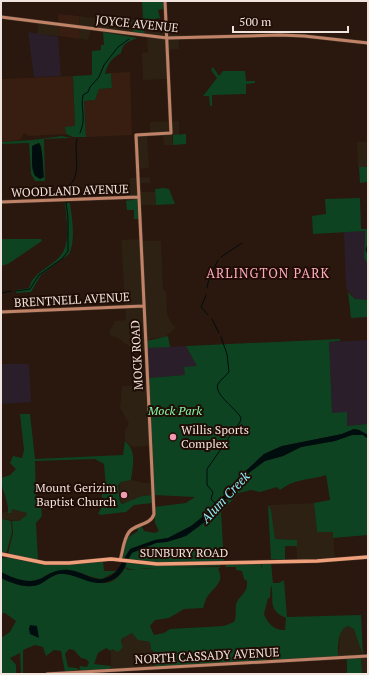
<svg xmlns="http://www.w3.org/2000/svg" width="369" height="675" font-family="'PT Serif',serif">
<rect width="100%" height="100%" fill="#2a170d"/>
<path fill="#2c2112" d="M79,16L123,22V20H133L134,37L91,30L88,40L80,39Z
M38,22L59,25V36L37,34Z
M178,25L179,49L167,50L169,79L143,80L142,53L148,52L147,37L144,36V29Z
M179,121V135L172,136L173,145H164L163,134H150V122Z
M147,134L149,168L138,169L136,135Z
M357,142H368V167H358Z
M150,177V183H139V192H155L156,205H139L136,201H126L124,188L130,187V178Z
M142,239L143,241H161L163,289L166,292L167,313L170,321L176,328L165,337L150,339L147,351L130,352V347L116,337L111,336L109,332L115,321L126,320L121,240Z
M149,385L151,446L132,447L125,441V430L129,424L120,408L122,386Z
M131,480L144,483H153L152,495L142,496L129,502L121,503L119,483Z
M314,503L317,532H333L335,559L297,561L296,540L275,539L268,505Z
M12,509L27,513V516L19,521L2,519L1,513L8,511V513Z
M348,626L354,629L360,643L361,655H368V674H362L361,657H338L340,633L344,628Z
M130,633H134L141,641L150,642L151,650H154L155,669L111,672V650L114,649L117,652L121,639Z"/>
<path fill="#371e11" d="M58,14L79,16L80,39L59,36Z
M130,72L132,135L86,137L84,101L95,100L99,89L112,88L111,73Z
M73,76L75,127H65L66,134L29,136L24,133L20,140L1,142V79Z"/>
<path fill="#2b1e2b" d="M28,32L58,37L61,76L34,77Z
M365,231L364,258L368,265V300H356L346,288L344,232Z
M368,340V424L347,426L332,413L329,342Z
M186,346L198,366L185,375L148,378L147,348Z
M1,364H29L31,402L1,404Z"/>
<path fill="#0e4322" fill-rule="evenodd" d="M142,1H163V9L158,10L160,18L155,19V29H144V34L133,32V20L143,19Z
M103,32L137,38C129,42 123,42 121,53C113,57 107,64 105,74L111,73L112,88L99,89L95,100L84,101L86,137H73L66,134L65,127L75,126L73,76L92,75V51L101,50V45H104Z
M213,67L219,76L223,71H245L246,81H255V83L246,84V94L212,95V106H210L209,96H203L217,78L211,70Z
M186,134V144L173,145V135Z
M62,136L71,138L44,139L45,181H35L31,174L29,143L1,144V142L33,140ZM39,143L41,146L43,165L32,161V146Z
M359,167H368V182L360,183Z
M164,188L169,189L175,204L156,205L155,189Z
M360,198L361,229H368V265L364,258L365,231L313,234L312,216L326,214L325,199Z
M137,199L139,219H134V210H127L126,201Z
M65,203H70C72,218 76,240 69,254L41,275L31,292L16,293V290L29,288C34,269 56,267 64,250C70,237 66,217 65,203Z
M1,239H41L42,241L8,264L1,266Z
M348,292L355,299L368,300V317L351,318Z
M168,336L170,347L147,348V341Z
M340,339V341L329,342L332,413L347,412V426L368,424V435L359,430L354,429L342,434L282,446L264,454L237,479L229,491L218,500L212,509L204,517L191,526L168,538L155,540L130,549L124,559L123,557L127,538L138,531L137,527L141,525L144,531L155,533L159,531L155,523L154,507L186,503L195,497L154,495L148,378L185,375L184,367L197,366L186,346Z
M20,414H30L35,459L123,455L125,441C137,452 133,464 131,480L121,482L118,485L120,502L122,504L142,496L152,495V503L134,505L126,512L100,515L98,513C105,506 100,496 103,488H106L104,464L95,459L35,461L36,501L41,505L42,516L36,523L38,560L8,554L13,533L12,521H19L27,515V513L12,509L11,513H8C9,500 1,490 1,478L10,475L16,469L10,463L13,456L22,458L24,450Z
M352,435H363L368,439V535L333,538V532H317L314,503L330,500L326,475C310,480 293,479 280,490L277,487L260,492L251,490L239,493L221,512L224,562L155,563L128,560L131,553L136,550L156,543L181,538L199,526L234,492L250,472L265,461L283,456L301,447L335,441Z
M268,505L271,510L275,539L297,540V546H285V560L271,559Z
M1,514L2,519L11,521L12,532L7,551L5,553L1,552Z
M10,557L44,564L103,561L104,571H117L102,579C90,578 80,571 69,570C59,569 50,573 42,578C29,585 13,578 1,572V558H10Z
M127,562L149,565H220L221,566L130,569L125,567Z
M261,563L262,570V563H271L273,583H279L284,580L287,617L361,615L363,656L354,629L348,626C337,630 338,647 338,657L273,661L274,649L269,647L265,661L155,667L152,654L154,651L151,650L150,642L138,640L132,633L121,639V643L123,647L118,652L112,649L111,651L106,648L98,653L94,664L111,666L110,669L79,671L80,666L87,667L89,662L86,659L81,658L74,650L69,649L65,654L68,667L77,668L78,670L65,672L61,651L54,650L46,656L43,647L35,645L23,650V673H21L20,653L10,658L16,665V674H1V638L10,632L16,621L5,613H3L1,616V578C13,584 30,590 42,583C47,580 53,575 58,574C81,571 106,600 125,568L129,570L144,568L221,567L218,569C226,583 212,588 206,599C205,602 204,605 203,608L184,609L169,618L155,620L150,626L154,635L164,633L170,629L224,626L234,622C237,616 235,611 236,605C238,595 248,595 247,581L244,579L242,571L236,570V567H225L226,565ZM271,585C275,597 266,610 286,618L285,630C275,631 267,623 264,614L268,598H270Z
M361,657L362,674H347V658Z"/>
<path fill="#000d0f" d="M39,143C43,148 43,169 44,177L40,179L35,176C30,166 33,157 32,146Z
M354,429L359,430L368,435V439L363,435H352L335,441L301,447L283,456L265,461L250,472L206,521L186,536L167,542L156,543L132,553L128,560L124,559L130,549L155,540L168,538L191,526L212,509L214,504L229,491L237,479L264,454L282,446L342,434Z
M123,561L127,562C123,573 117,579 106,582C89,587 75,572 59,574C53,575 47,580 42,583C30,590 13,584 1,578V572C13,578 28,585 42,578C51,573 57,569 68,570C81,570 93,583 106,578C115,575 118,569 123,561Z
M30,625L37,626L39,638L30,634L29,629Z"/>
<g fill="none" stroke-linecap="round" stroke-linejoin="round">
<path stroke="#000d0f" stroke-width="1" d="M80,133C87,116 80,111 83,95L88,92L90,87L99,77L104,65L118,47L129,39
M65,199V187C84,180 73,154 77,139
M368,245L366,249L368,255
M221,257L242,243
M207,288L209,278L218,260
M16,291L30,289L39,275L62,259L68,251V218L66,202
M1,293L11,291
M206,295L201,307L208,315
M212,319L219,333
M215,503L211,499L213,492L207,485V469L240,422L241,418C237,409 213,394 218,384C220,380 226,376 229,372L227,354L221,337"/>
<defs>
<path id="secondary" d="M1,17L167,38L280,35L304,36L368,43
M1,202L139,197
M1,312L144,306
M120,560C123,552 123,540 129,532C135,524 151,525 154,514L136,135L171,133L165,1
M47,674L368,656"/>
<path id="primary" d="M1,554L45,563H69L111,559L157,564L317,561L368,557"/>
</defs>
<use href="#secondary" stroke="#46342a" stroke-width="4"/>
<use href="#primary" stroke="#46342a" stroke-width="4.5"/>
<use href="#secondary" stroke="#c08367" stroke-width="3"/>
<use href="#primary" stroke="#efa07b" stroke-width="3.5"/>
</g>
<g fill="#f19ab1" stroke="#200d05" stroke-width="1.5">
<circle cx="173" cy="437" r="4"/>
<circle cx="124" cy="495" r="4"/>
</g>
<g text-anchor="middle" stroke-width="4" stroke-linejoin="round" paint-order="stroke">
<g font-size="12" fill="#f1e3dd" stroke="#200d05">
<text transform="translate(137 24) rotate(6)" y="4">JOYCE AVENUE</text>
<text transform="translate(70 191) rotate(-2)" y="4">WOODLAND AVENUE</text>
<text transform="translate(72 300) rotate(-3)" y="4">BRENTNELL AVENUE</text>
<text transform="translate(137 355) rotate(-93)" y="4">MOCK ROAD</text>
<text x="184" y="557">SUNBURY ROAD</text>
<text transform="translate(207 656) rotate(-3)" y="4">NORTH CASSADY AVENUE</text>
</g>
<g font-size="12" font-style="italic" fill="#85f8a6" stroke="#200d05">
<text x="175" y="415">Mock Park</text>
</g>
<g font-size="12" fill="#f1e3dd" stroke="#200d05" text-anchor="start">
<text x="181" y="434">Willis Sports<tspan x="181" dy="14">Complex</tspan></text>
<text x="116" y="492" text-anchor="end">Mount Gerizim<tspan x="116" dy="14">Baptist Church</tspan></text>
</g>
<g font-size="13" letter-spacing="1" fill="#feabc1" stroke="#200d05">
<text x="268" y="278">ARLINGTON PARK</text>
</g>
<g font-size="13" font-style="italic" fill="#8bedf7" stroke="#200d05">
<text transform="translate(225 497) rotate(-47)" y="5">Alum Creek</text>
</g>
</g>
<rect width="369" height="675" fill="none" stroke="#f1e3dd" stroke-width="4"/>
<path d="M233 26v6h115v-6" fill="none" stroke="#f1e3dd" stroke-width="2"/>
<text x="239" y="26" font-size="12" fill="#f1e3dd" stroke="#200d05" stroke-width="3" paint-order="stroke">500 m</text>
</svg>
